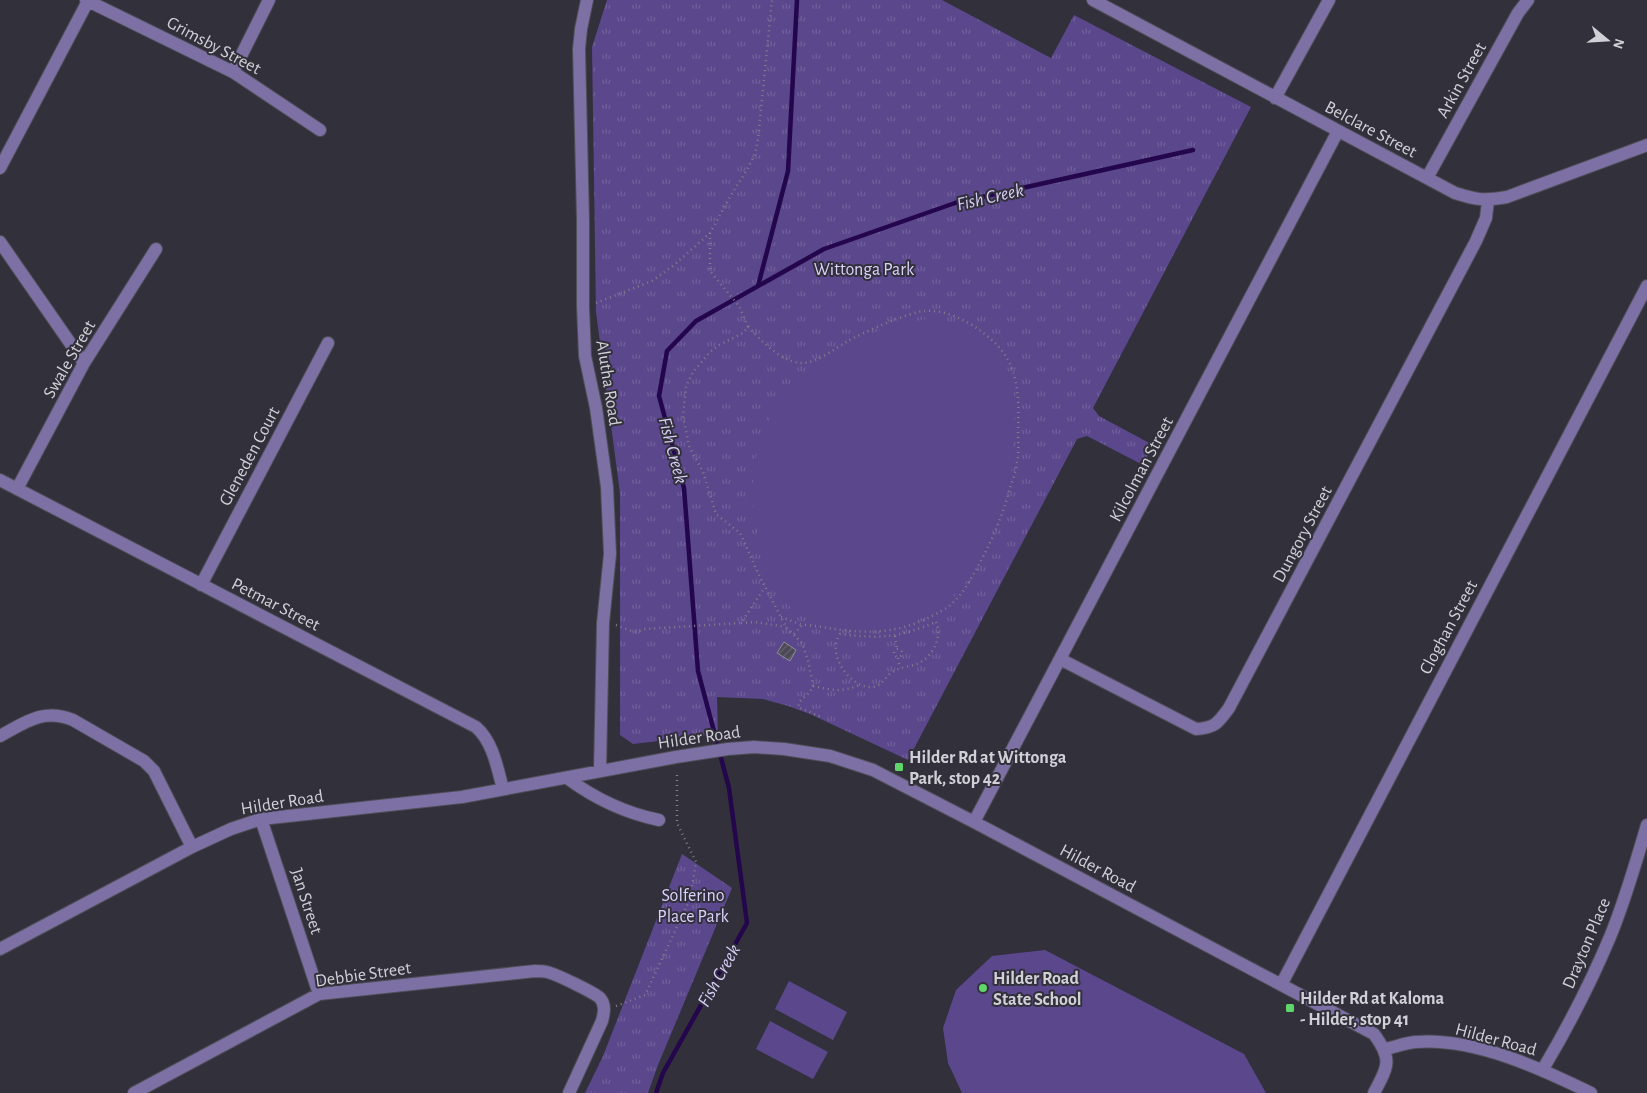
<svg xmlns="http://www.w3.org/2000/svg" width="1647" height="1093" font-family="'Alegreya Sans',sans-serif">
<defs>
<pattern id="grass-tufts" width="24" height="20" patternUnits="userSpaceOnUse" patternTransform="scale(1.25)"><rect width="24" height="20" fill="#5b478c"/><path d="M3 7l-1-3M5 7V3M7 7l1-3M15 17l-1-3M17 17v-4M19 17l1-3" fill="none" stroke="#72609b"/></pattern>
<pattern id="building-hatch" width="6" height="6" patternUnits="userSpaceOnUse" patternTransform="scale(1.25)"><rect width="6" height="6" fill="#4c4955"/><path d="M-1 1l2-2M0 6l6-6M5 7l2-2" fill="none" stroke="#65626d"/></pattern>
</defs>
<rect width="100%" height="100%" fill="#32303b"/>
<path fill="url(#grass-tufts)" d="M607,0H942L1051,58L1074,15L1251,107L1093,408L1099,416L1153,445L1143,465L1087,436L1077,439L908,760L810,714L788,706L763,699L717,697L718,734L633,744L620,735V493L596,312L592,47Z
M682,854L732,888L658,1065L648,1093H585L603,1056Z"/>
<path fill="#5b478c" d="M868,251L879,276L853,288L842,263Z
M898,253L903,266L881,276L876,263Z
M931,318L965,327L988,341L1005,362L1013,385L1015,411L1012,467L1003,502L989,541L966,582L940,609L911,623L883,631L844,629L812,621L784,602L766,574L751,499L757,451L771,414L796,383L862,337L893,326Z
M1045,950L1244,1054L1266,1093H962L948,1063L943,1028L956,990L992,956Z
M789,981L847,1012L833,1040L775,1009Z
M770,1021L828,1052L813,1079L756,1049Z"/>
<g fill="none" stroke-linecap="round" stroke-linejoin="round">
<path stroke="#24064c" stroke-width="4.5" d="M758,286L788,171L797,0
M656,1093L663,1073L747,923L729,788L698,671L684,488L659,396L667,351L696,321L824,249L955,203L1193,150"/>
</g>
<path fill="url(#building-hatch)" stroke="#908d9a" d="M784,642L796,650L790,661L777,653Z"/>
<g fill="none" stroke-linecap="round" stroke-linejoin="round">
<defs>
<path id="minor" d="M86,0L233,72L320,130
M587,0L581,29L579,49L583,220V307L585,356L596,408L607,487L610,554L603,623L600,771
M1093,0L1455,193C1477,200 1484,201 1507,197L1647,145
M233,72L269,0
M1275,98L1329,0
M0,168L88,1
M1427,178L1518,13L1528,0
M0,242L84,363
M0,480L476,727C493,742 497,767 503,789
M17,489L84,363L156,249
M201,585L328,343
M1060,659L1196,729C1215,728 1218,723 1229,708L1476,241L1486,218L1488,201
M0,736C26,722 43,708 73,720L144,761L154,771L192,847
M567,778C594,798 625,813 659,820
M261,819L319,994
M974,822L1338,131
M0,949L192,847L231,829L261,819L462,797L676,757L728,749L754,747L784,749L830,756L873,770L974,822L1374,1034C1393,1060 1388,1066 1374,1093
M1281,985L1647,286
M1385,1049C1395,1047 1405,1043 1415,1042C1473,1037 1540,1068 1591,1093
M1543,1069C1568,1027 1591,982 1610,937C1625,901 1636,862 1647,825
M134,1093L319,994L535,971C539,971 543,971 547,972C556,974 595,993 600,998C606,1005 604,1013 602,1021L569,1093"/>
</defs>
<use href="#minor" stroke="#4f4d57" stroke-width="14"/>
<path stroke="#817f88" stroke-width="2.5" stroke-dasharray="1 4" stroke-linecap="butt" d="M710,233V271L739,306L748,327L743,333L719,345L710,352L693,372L686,386L683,416L689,446L703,472L716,514L740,533L758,573L786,627L802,643L808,660L813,686L810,692L800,701L798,707L821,717
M596,303L652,281L674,265L710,233L731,195L747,170L755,154L758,139L772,0
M748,327C762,341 780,361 800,363C816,364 834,349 848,341C862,333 909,312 925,311C951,309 981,328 998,346C1020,370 1019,402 1018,432C1018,442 1019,453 1017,462C1016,471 1013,480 1010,488C1002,517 992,541 977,568C970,581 960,598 948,607C913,629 883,635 843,630C829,629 817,625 802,625L794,634
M781,617L802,625
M936,622C943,637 932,658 917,664C909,667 899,667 891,673C885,677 882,686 873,687C850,689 826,654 840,634C883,639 896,638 936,622Z
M741,623L755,622L786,627
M616,625L634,632L645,629L741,623L765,587
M895,636L897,650
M894 653a4 4 0 1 1 8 0a4 4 0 1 1-8 0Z
M898,658L900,668
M813,686C831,690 844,693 861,684
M616,1006L645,995L690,899L696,862L677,823V771"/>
<use href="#minor" stroke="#7d70a4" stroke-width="12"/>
</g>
<g fill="#60d56a" stroke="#32303b" stroke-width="2">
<rect x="894" y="762" width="10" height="10" rx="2.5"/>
<circle cx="983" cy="988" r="5"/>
<rect x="1285" y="1003" width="10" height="10" rx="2.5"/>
</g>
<g text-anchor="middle" stroke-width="4" stroke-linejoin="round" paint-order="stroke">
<g font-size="18" fill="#d2d0d7" stroke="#32303b">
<text transform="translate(214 45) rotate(28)" y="6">Grimsby Street</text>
<text transform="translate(1461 80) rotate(-61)" y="6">Arkin Street</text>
<text transform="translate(1371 129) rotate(28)" y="6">Belclare Street</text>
<text transform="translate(69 359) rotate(-60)" y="6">Swale Street</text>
<text transform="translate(609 383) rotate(81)" y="6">Alutha Road</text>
<text transform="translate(249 456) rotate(-62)" y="6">Gleneden Court</text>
<text transform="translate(1141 469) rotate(-62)" y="6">Kilcolman Street</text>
<text transform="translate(1302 534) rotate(-62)" y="6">Dungory Street</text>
<text transform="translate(276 604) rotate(27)" y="6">Petmar Street</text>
<text transform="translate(1448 627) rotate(-62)" y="6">Cloghan Street</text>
<text transform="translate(699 737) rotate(-8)" y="6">Hilder Road</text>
<text transform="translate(282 802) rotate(-9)" y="6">Hilder Road</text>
<text transform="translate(1098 868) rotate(28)" y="6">Hilder Road</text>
<text transform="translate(307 901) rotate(72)" y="6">Jan Street</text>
<text transform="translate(1586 943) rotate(-67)" y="6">Drayton Place</text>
<text transform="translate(363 974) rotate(-8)" y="6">Debbie Street</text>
<text transform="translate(1496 1039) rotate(15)" y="6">Hilder Road</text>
</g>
<g font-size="18" fill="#dbd2fc" stroke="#32303b">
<text x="864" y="275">Wittonga Park</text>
<text x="693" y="901">Solferino<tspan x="693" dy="21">Place Park</tspan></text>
</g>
<g font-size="18" font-weight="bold" fill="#d2d0d7" stroke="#32303b" text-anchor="start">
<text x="909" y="763">Hilder Rd at Wittonga<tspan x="909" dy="21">Park, stop 42</tspan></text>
<text x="993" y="984">Hilder Road<tspan x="993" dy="21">State School</tspan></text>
<text x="1300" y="1004">Hilder Rd at Kaloma<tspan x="1300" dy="21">- Hilder, stop 41</tspan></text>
</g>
<g font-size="19" font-style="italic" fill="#d7cef8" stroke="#32303b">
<text transform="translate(990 196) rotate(-13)" y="7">Fish Creek</text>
<text transform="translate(674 450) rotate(75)" y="7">Fish Creek</text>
<text transform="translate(718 975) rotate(-61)" y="7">Fish Creek</text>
</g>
</g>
<g transform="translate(1607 40) rotate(108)" stroke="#32303b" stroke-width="4" paint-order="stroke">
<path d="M0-4L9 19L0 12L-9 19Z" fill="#d2d0d7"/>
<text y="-8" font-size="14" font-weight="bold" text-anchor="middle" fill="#d2d0d7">N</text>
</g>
</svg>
